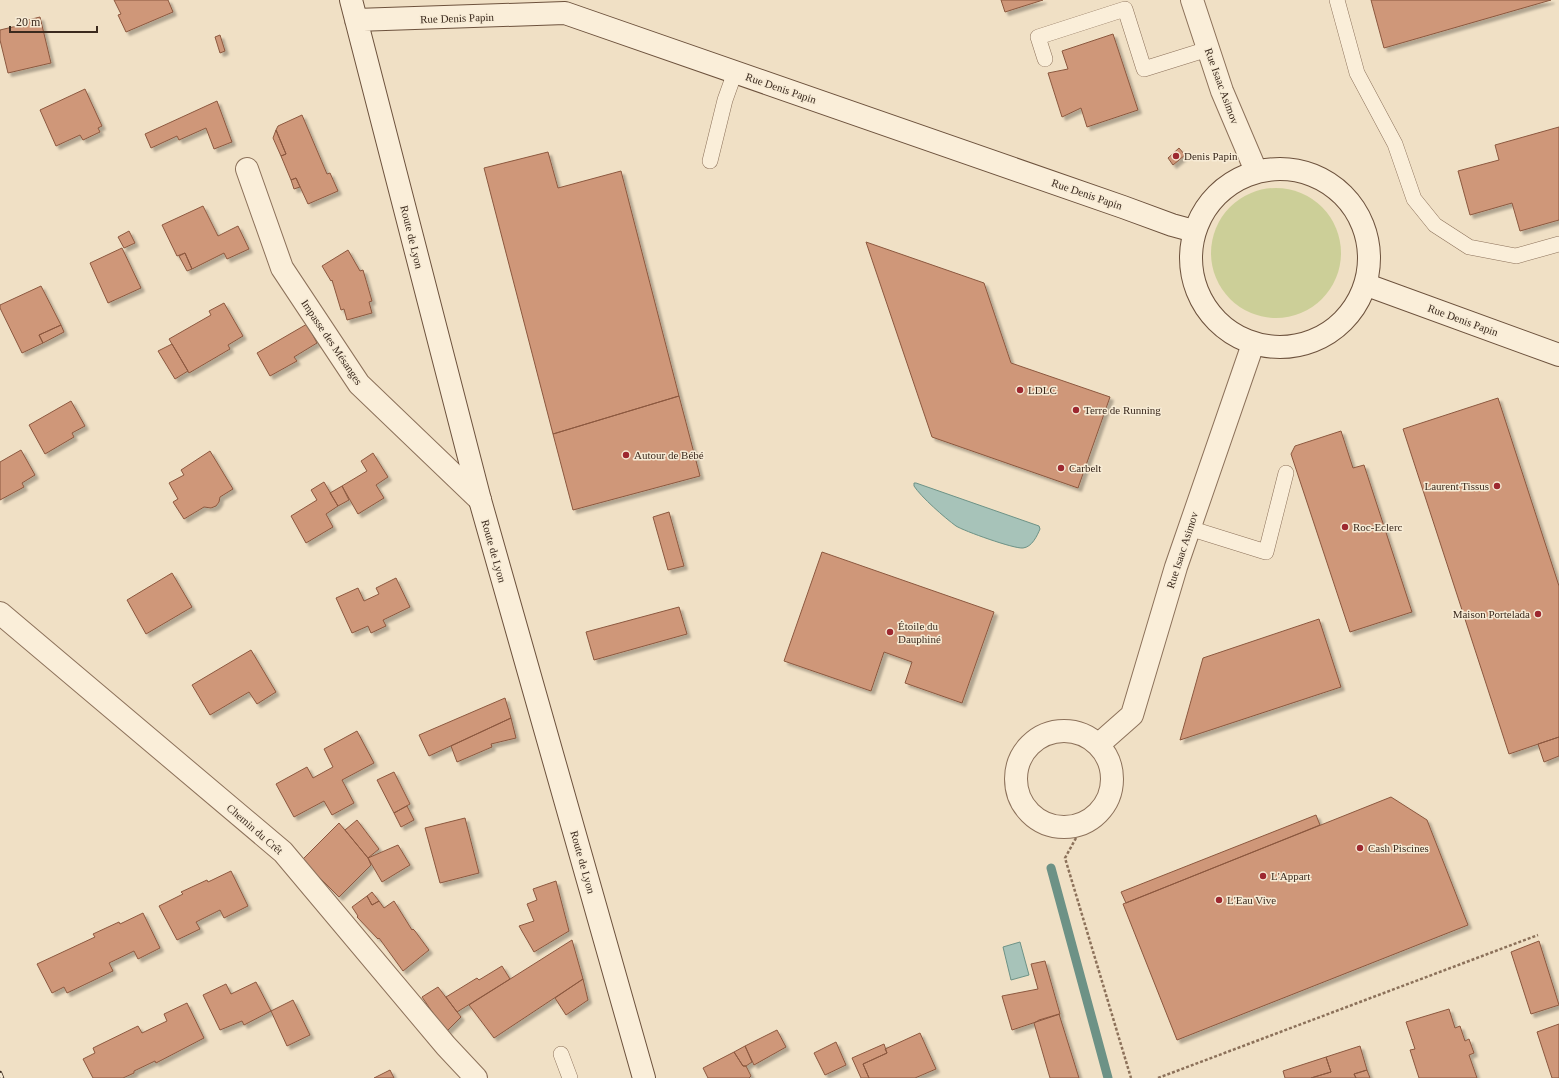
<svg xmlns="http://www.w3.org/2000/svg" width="1559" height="1078" font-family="'Times New Roman',serif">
<defs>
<filter id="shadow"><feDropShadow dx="3.5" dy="3.5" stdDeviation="1" flood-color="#0004"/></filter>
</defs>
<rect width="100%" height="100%" fill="#f0e0c5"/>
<path fill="#cccf98" d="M1211 253a65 65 0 1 1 130 0a65 65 0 1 1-130 0Z"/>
<path fill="#a7c3b9" stroke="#6d9286" d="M914,483H916L1039,526L1040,529C1037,536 1032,547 1023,548C1014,549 964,531 956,526C945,518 921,497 914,486Z
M1020,942L1029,975L1011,980L1003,947Z"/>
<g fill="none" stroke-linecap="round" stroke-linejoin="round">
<path stroke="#6d9286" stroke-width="9" d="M1051,868L1108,1078"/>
</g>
<path fill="#cf9779" stroke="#8c583f" filter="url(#shadow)" d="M114,0H168L173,12L126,32L118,15L121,14Z
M1001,0H1043L1005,12Z
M1371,0H1551L1384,48Z
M40,17L51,63L8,73L0,40V30L21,25L20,22Z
M1113,34L1138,110L1087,127L1081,108L1062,117L1048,73L1068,69L1062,51Z
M220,35L225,51L220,53L215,37Z
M85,89L102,126L98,128L100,132L83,140L80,135L56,146L40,110Z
M217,101L232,142L214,149L206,128L179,140L177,136L151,148L145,134Z
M302,115L327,174L330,173L338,191L308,204L296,178L291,180L281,156L286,154L276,130L278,126Z
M1559,127V220L1520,231L1512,203L1470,215L1458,171L1499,160L1495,145Z
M276,130L286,154L281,156L273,138Z
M1179,148L1185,155L1173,165L1168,158Z
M548,152L558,188L621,171L679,396L553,434L484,168Z
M296,178L300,187L294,189L291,180Z
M203,206L218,236L238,226L249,249L227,259L224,253L192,269L185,253L177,256L162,225Z
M129,231L135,243L124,248L118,237Z
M866,242L984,283L1011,363L1110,397L1078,488L932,437Z
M122,248L141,288L108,303L90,263Z
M348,250L360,271L363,270L372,301L369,302L372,313L347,320L344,309L341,310L332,280L331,281L322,266Z
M185,253L192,269L187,271L179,256Z
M41,286L61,325L39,335L43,343L22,353L0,308V305Z
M224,303L243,336L228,345L230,349L189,373L169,339L211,315L209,311Z
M307,324L317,343L294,357L297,361L270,376L257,353Z
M61,325L64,332L43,343L39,335Z
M172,344L188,371L175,379L158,351Z
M679,396L700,476L573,510L553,434Z
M1498,398L1559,586V737L1509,754L1403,429Z
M71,401L85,426L72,433L74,437L45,454L29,425Z
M1341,431L1353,468L1364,465L1412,612L1350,632L1291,454L1295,446Z
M21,450L35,475L22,483L24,487L0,500V462Z
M210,451L233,489L220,497L219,502L216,506L211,508L204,507L184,519L173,502L178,499L169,483L184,475L181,470Z
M373,453L388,477L376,485L384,498L358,514L342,486L367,471L361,461Z
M324,482L338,506L326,514L333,527L306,543L291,516L317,500L311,490Z
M342,486L349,500L338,506L330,493Z
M669,512L684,566L668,570L653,517Z
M822,552L994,612L962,703L905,683L912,662L884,652L871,691L784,661Z
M172,573L192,607L146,634L127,600Z
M396,578L410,607L383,620L386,626L371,633L368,626L352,633L336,598L358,588L364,601L379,594L376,588Z
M679,607L687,634L594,660L586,632Z
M1319,619L1341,687L1180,740L1203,658Z
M251,650L276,692L257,704L249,692L210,715L192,685Z
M505,698L511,718L429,756L419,735Z
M511,718L516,738L491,744L492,747L457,762L451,746Z
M357,731L374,763L342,780L354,803L332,815L324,801L294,817L276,784L307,767L313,778L333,767L324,749Z
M1559,737V756L1544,762L1538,744Z
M394,772L410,804L394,813L377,780Z
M1391,797L1427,820L1468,925L1177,1040L1123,904Z
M407,806L414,820L401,827L394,813Z
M1316,815L1320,825L1126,903L1121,892Z
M465,818L479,873L440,883L425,828Z
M357,820L379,849L368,858L345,830Z
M339,823L368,858L371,865L339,897L302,860Z
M398,845L410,865L382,882L368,858Z
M231,871L248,906L224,918L220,910L196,922L200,929L177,940L159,906L183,894L181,892L207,880L208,882Z
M556,881L569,931L534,952L519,926L534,921L527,904L537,900L533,889Z
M372,892L379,901L372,905L367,896Z
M367,896L372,905L379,901L384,908L394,901L412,930L413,929L415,931L429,950L403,971L379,938L378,939L357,917L358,916L352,907Z
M143,913L160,948L138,959L134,951L109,963L113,971L67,993L64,987L52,993L37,964L95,937L93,934L119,922L120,924Z
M572,940L583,979L494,1038L469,1005Z
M1539,941L1559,1005L1531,1014L1511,952Z
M1045,961L1060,1014L1012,1030L1002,996L1038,989L1031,964Z
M502,966L510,979L457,1012L446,997L477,978L479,980Z
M583,979L588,1000L566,1015L555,998Z
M256,982L271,1011L244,1025L242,1021L220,1030L203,995L226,984L231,994Z
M438,987L461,1017L446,1032L422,997Z
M293,1000L310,1035L287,1046L271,1011Z
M187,1003L204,1038L156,1063L155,1061L134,1071V1073L123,1078H93L83,1059L95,1053L93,1048L138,1026L142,1033L167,1021L164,1014Z
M1449,1009L1455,1028L1460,1026L1465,1041L1469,1039L1474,1053L1469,1055L1477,1078H1419L1410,1050L1415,1049L1406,1022Z
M1059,1014L1079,1078H1050L1034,1023L1039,1020Z
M1559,1024V1078H1552L1537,1032Z
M777,1030L786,1047L754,1065L745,1046Z
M920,1033L936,1069L915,1078H869L863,1064L887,1053L885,1049Z
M836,1042L846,1065L825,1075L814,1053Z
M884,1044L887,1053L863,1064L869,1078H861L852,1058Z
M745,1046L752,1062L746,1066H743L734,1052Z
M1360,1046L1367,1070L1354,1074L1356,1078H1311L1331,1072L1326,1057Z
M734,1052L743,1066H746L751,1076L749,1078H708L703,1068Z
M1326,1057L1331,1072L1311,1078H1285L1283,1071Z
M390,1070L394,1078H374Z
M1367,1070L1370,1078H1356L1354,1074Z"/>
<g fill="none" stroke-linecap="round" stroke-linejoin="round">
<defs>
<path id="lane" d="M1337,0L1357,73L1395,144L1414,199L1435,225L1469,247L1516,256L1559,244
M1045,59L1038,37L1125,9L1144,69L1208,49
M710,161L725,100L735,72
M1189,528L1266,552L1286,473
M561,1054L570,1078"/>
<path id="street" d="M1192,0L1222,91L1256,171
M247,169L282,268L359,384L480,500
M0,613L283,852L446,1046L476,1078
M1016 779a48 48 0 1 1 96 0a48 48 0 1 1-96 0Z
M1098,745L1132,715L1176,567L1253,344"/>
<path id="secondary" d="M351,0L480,500L644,1078
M356,20L565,13L1123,207L1172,225L1194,231
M1191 258a89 89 0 1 1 178 0a89 89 0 1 1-178 0Z
M1367,285L1559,355"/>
</defs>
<use href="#lane" stroke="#8c715a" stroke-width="16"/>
<use href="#street" stroke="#8c715a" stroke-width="24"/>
<use href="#secondary" stroke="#6d523d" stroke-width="24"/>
<path stroke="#8c715a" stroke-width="2.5" stroke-dasharray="3 2" stroke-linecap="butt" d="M1076,838L1065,858L1131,1078
M1158,1078L1538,935"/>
<use href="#lane" stroke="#faeed9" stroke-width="15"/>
<use href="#street" stroke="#faeed9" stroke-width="22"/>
<use href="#secondary" stroke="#faeed9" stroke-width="22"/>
<defs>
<path id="rail" d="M0,1073L2,1078"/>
</defs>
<use href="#rail" stroke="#3b2a1e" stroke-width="4.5"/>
<use href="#rail" stroke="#f7ebd5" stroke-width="3" stroke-dasharray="9" stroke-linecap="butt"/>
</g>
<g fill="#9d2830" stroke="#f7ebd5" stroke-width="1.5">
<circle cx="1176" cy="156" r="4"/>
<circle cx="1020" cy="390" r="4"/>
<circle cx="1076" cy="410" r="4"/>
<circle cx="626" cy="455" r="4"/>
<circle cx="1061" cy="468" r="4"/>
<circle cx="1497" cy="486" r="4"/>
<circle cx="1345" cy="527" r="4"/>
<circle cx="1538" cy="614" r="4"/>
<circle cx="890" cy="632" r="4"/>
<circle cx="1360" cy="848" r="4"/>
<circle cx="1263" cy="876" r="4"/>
<circle cx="1219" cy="900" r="4"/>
</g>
<g text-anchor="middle" stroke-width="3" stroke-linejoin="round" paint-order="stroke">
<g font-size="11" fill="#3b2a1e" stroke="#f7ebd5">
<text transform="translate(457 18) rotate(-2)" y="4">Rue Denis Papin</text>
<text transform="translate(1222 86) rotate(70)" y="4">Rue Isaac Asimov</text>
<text transform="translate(781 88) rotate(19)" y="4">Rue Denis Papin</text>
<text transform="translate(1087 194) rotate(19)" y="4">Rue Denis Papin</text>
<text transform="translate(412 237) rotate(76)" y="4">Route de Lyon</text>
<text transform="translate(1463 320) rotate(20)" y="4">Rue Denis Papin</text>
<text transform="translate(332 342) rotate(56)" y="4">Impasse des Mésanges</text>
<text transform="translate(1182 550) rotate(-72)" y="4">Rue Isaac Asimov</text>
<text transform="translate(494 551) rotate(74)" y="4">Route de Lyon</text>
<text transform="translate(255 829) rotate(41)" y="4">Chemin du Crêt</text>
<text transform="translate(583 862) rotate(74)" y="4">Route de Lyon</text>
</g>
<g font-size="11" fill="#3b2a1e" stroke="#f7ebd5" text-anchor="start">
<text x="1184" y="160">Denis Papin</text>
<text x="1028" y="394">LDLC</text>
<text x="1084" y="414">Terre de Running</text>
<text x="634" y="459">Autour de Bébé</text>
<text x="1069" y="472">Carbelt</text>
<text x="1489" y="490" text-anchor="end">Laurent Tissus</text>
<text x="1353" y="531">Roc-Eclerc</text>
<text x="1530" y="618" text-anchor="end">Maison Portelada</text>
<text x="898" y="630">Étoile du<tspan x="898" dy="13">Dauphiné</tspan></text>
<text x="1368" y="852">Cash Piscines</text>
<text x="1271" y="880">L'Appart</text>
<text x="1227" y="904">L'Eau Vive</text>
</g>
</g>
<path d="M10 26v6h87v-6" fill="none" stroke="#3b2a1e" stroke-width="2"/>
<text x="16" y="26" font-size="12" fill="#3b2a1e" stroke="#f7ebd5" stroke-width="3" paint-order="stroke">20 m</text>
</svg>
